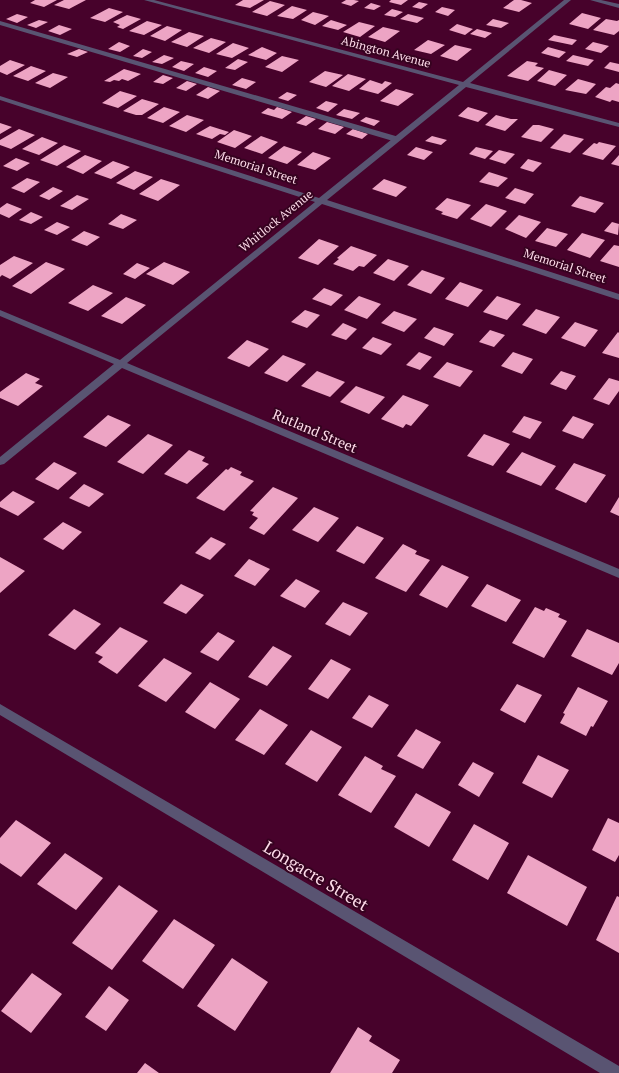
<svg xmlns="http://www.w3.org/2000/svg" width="619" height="1073" font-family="'PT Serif',serif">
<rect width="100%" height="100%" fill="#47022b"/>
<path fill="#eda4c4" d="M35,0H57L44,7L30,3Z
M64,0H86L69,9L54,5Z
M243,0H264L250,8L235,5Z
M346,0H354L359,1L351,6L341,3Z
M391,0H408L401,5L389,2Z
M514,0H521L532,3L519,12L503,8Z
M270,1L285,5L267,16L252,12Z
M419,2L428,4L421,9L412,7Z
M371,3L381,6L374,10L364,8Z
M292,6L307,10L293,19L277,16Z
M442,7L455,10L448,16L435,12Z
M109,8L123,12L105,22L90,18Z
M392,9L403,12L395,17L384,15Z
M313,12L329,16L315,25L301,20Z
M582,13L601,18L588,29L569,24Z
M17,14L28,17L17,23L6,19Z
M408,14L424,18L417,23L400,19Z
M127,15L141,19L123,29L117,27L120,25L113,22Z
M493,19L509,23L501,28L486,25Z
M606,19L617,21L619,20V31L614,35L593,30Z
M39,20L48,22L36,28L27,25Z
M331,20L347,25L338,30L322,26Z
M147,21L162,25L144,35L129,31Z
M359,22L375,26L360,37L343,32Z
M457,24L473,29L465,35L449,30Z
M59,25L72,29L60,35L48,31Z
M167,26L182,30L165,41L150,36Z
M383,27L400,31L385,42L368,37Z
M477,29L492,33L485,38L470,34Z
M189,32L204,36L187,47L171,42Z
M554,35L577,40L572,45L548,40Z
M211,38L226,42L209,53L193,48Z
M428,40L445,45L431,54L414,50Z
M119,42L130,46L120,52L108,49Z
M593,42L609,46L601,53L585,49Z
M233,43L249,48L232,58L216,54Z
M455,45L472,49L457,61L440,56Z
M262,47L277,53L266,60L248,55Z
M548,47L566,52L559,58L541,53Z
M79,49L88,52L77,57L67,54Z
M143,49L152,52L142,58L133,56Z
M164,55L174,58L162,64L152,62Z
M573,55L594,60L588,66L566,61Z
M282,56L299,60L282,72L265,67Z
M238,59L248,62L235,70L225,68Z
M10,60L25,65L7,75L0,72V66Z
M181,61L194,64L184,71L172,67Z
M527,61L538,63L535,66L544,68L528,81L507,76Z
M610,62L619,64V72L604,68Z
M31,66L46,71L28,81L13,76Z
M204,67L217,71L208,77L195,73Z
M124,69L141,74L128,81L122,79L119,81L114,80L110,82L104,81Z
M549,70L567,75L555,86L537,81Z
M325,71L343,75L326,87L309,82Z
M53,73L68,77L50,88L35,83Z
M348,74L366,79L349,91L332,86Z
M163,75L173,78L163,84L153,82Z
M242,78L256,82L246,89L232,85Z
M578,79L596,84L586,94L565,90Z
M370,80L382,84L385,81L392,83L378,94L359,89Z
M187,81L197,84L186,91L176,88Z
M616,83L619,84V102L612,100L610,102L595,97L606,87L610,88Z
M208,87L220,91L208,99L196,95Z
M396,89L414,94L398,106L380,101Z
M120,91L137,96L118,108L102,103Z
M287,92L297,95L288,101L278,98Z
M142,99L159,104L142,115H136L123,111Z
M326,101L338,104L328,112L316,108Z
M164,107L180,112L163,123L147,118Z
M277,107L292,112L282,119L261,113L268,108L274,110Z
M468,107L488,113L478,122L458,116Z
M344,109L360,113L352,119L336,115Z
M187,115L204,120L186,132L169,126Z
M496,115L511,119H518L505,131L485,125Z
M306,116L316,119L306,126L296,123Z
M366,117L380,121L374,126L360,121Z
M327,122L344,127L335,134L318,129Z
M0,123L12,127L0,134Z
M533,125H539L554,129L541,142L521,137Z
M210,126L229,132L225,135L220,134L212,139L196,134Z
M19,129L35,135L11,149L0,145V140Z
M353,129L368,134L362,139L346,134Z
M234,130L252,136L235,148L217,142Z
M564,134L584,139L570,153L550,148Z
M261,136L278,142L262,154L244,148Z
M432,136L447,140L441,145L425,141Z
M42,137L58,143L39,155L22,149Z
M599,142L616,146L603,160L582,154L594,143L597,144Z
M64,145L81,151L57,166L40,160Z
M284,146L302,152L287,164L268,158Z
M416,147L433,152L424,160L407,155Z
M476,147L493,151L485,159L469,154Z
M499,150L515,154L505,164L489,159Z
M313,152L331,158L315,170L297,165Z
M85,155L102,161L83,174L66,167Z
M619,155V166L611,164Z
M16,158L30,163L17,171L3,166Z
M528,159L542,163L533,172L520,168Z
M113,161L130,167L111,179L94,173Z
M135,171L153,177L134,190L116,183Z
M489,172L508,178L498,187L479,182Z
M27,178L40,182L24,193L11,188Z
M161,179L180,185L158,201L139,194Z
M384,179L407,187L396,197L372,189Z
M53,187L63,191L49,200L39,196Z
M515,188L534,194L525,204L505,198Z
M77,195L89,199L72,210L60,206Z
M580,196L604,203L595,213L571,206Z
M447,198L471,205L457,219L441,214L443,212L435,209Z
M7,203L22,209L9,218L0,214V208Z
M486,204L507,211L491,227L470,219Z
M31,212L43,217L31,224L19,220Z
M121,214L137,220L123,229L108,224Z
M519,215L541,222L526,238L505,229Z
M57,222L70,227L57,235L44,230Z
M612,222L619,224L618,235L604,231Z
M547,228L568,234L556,247L535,241Z
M84,231L100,237L87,246L71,240Z
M582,233L605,240L590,258L567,250Z
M319,239L339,246L318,265L298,258Z
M614,245L619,246V267L600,261Z
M351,246L377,255L364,267L359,266L353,271L333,264L339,259L337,258Z
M14,256L33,263L10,279L2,275L0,277V265Z
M388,259L409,266L394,281L373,273Z
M46,262L65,269L31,294L12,286Z
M164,262L190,272L173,285L146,274Z
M137,263L150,268L135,279L123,274Z
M422,270L445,278L431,294L407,285Z
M460,282L483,290L468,307L445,299Z
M93,285L113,293L88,311L68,303Z
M324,288L343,295L331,306L312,299Z
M359,296L381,304L367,319L344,310Z
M497,296L521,304L507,320L483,312Z
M126,297L146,305L122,324L101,316Z
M536,309L560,317L546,334L522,325Z
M305,310L320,315L307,328L291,322Z
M394,311L417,319L404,332L381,323Z
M575,322L598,330L585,347L561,338Z
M343,323L357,329L346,340L331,335Z
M434,327L454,334L444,346L424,338Z
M490,330L505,335L494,347L479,342Z
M618,332L619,333V358L602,353Z
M373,337L392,344L381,355L362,348Z
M247,340L269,349L249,367L227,358Z
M419,352L432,357L420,370L406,365Z
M513,352L533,359L522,374L501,366Z
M283,355L306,364L287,382L264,373Z
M447,362L473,371L460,387L433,377Z
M317,371L345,382L330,397L301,386Z
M561,371L576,376L566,390L550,384Z
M26,373L40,379L35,383L43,386L18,406L0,398V392Z
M609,378L619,381V391L609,405L593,399Z
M356,386L385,397L369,414L340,402Z
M403,395L429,405L411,426L406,424L403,428L381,419Z
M108,415L131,425L106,447L83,437Z
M524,416L542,422L530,439L512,432Z
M573,416L594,424L583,439L562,431Z
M148,434L173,445L143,474L117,462Z
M484,434L510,444L493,466L467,456Z
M189,450L205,457L202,461L209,464L187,484L164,474Z
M522,452L556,466L541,486L506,472Z
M54,462L77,473L58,490L35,479Z
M574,463L606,475L586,503L555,489Z
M231,467L242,472L240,475L254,481L224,511L196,498L226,469L228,470Z
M84,484L104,494L89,507L69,498Z
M273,487L298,498L264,535L249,528L258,518L252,515L254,512L250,511Z
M13,491L35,502L18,516L0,507V502Z
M619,497V516L610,512Z
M314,507L339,518L318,542L292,530Z
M63,522L82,532L63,550L43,539Z
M357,526L384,538L364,564L336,551Z
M211,537L226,544L210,560L195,553Z
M403,544L417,551L415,554L430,560L406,592L375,578Z
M0,557L25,571L0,593Z
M249,559L270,569L255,586L234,576Z
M442,565L469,577L447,608L419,595Z
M296,579L320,591L305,608L280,596Z
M181,584L204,595L186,614L163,603Z
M487,584L521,600L506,622L471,606Z
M343,602L368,613L350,636L325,624Z
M535,607L544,611L546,608L560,614L558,617L567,621L544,658L512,643Z
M74,609L101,624L75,650L48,635Z
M120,627L148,641L117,674L98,662L103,657L95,653Z
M587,629L619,643V663L612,675L571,656Z
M218,632L235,641L218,661L200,652Z
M273,646L292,656L267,686L248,677Z
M164,658L192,673L166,702L138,686Z
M331,659L351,669L328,699L308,689Z
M210,682L240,699L215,729L185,712Z
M517,684L542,695L525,723L500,710Z
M578,687L608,701L593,727L591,726L586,736L560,723L565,714L563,713Z
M369,695L389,705L372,728L352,718Z
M260,709L288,725L264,755L235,740Z
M416,729L441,742L423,769L397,756Z
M311,730L342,747L317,782L285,764Z
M538,755L569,770L552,798L522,783Z
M365,756L383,766L381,769L396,776L371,813L338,795Z
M473,762L494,773L479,797L458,785Z
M416,793L451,812L429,847L394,827Z
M608,818L619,823V855L615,862L592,850Z
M16,820L51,843L21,877L0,863V838Z
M474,824L509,843L488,880L452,860Z
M65,853L103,878L76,910L37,884Z
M528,855L587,887L567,926L507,893Z
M119,885L158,911L112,970L72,943Z
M617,896L619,897V953L596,940Z
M174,919L215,945L183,989L142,961Z
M232,958L268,982L235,1031L197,1006Z
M32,973L62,994L31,1033L1,1011Z
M109,986L129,1000L106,1031L85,1017Z
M358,1027L372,1036L369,1041L400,1060L392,1073H330Z
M145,1063L159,1073H137Z"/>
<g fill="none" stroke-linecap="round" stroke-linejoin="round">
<path fill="#595472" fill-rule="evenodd" d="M0,21L399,137L400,139L393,141L0,25Z"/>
<path fill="#595472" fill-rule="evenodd" d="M144,0H154L463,82L564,0H571L470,83L619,123V127L466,87L327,200L619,294V300L322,204L127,363L619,569V578L122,368L4,464L0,465V457L114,364L0,316V310L120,360L315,202L0,100V96L319,198L459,85Z
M590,0H601L619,4V8Z
M0,704L619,1066V1073H600L0,715Z"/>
</g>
<g text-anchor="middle" stroke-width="4" stroke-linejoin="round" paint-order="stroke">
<g font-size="12" fill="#fedcea" stroke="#360320">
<text transform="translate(386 52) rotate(15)" y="4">Abington Avenue</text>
<text transform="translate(256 167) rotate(18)" y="4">Memorial Street</text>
<text transform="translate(276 221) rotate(-39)" y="4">Whitlock Avenue</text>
<text transform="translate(565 266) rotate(18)" y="4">Memorial Street</text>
</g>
<g font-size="14" fill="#fedcea" stroke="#360320">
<text transform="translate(315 431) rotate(23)" y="5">Rutland Street</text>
</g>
<g font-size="17" fill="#fedcea" stroke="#360320">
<text transform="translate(316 876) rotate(31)" y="6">Longacre Street</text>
</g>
</g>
</svg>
